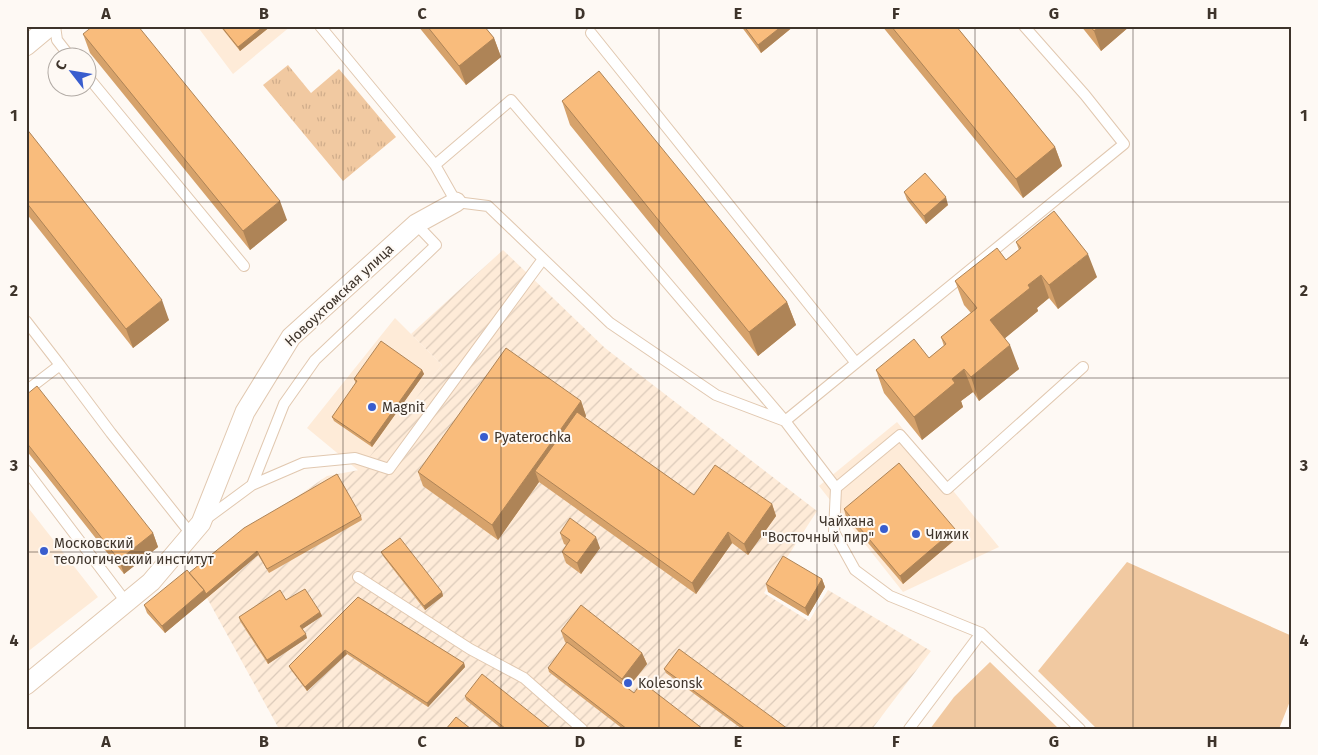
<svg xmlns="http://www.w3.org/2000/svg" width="1318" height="755" font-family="'Fira Sans',sans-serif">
<defs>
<pattern id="industrial-furrows" width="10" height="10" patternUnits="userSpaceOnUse" patternTransform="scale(1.25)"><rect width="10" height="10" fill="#feebd8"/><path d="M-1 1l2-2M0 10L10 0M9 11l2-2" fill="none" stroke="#dbcaba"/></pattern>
<pattern id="park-tufts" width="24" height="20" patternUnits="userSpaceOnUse" patternTransform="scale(1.25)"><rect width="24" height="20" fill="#f1c9a1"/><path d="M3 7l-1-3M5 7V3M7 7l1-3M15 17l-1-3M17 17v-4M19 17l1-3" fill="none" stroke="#d0ad8b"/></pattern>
</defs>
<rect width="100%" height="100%" fill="#fef9f4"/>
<path fill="#feebd8" d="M197,26H291L233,74Z
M395,318L442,365L359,471L307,428Z
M897,422L999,547L903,592L819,486Z
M26,505L98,597L26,653Z"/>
<path fill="url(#industrial-furrows)" d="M503,250L605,348L817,511L764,593L809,621L828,590L931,651L872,729H279L207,598L190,577L245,532L327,476L359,470L442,365L411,334Z"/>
<path fill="#f1c9a1" d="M1127,562L1292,636V696L1279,729H1097L1038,671Z
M990,662L1059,729H930L954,697Z"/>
<path fill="url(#park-tufts)" d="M288,65L311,93L339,69L396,137L343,181L263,85Z"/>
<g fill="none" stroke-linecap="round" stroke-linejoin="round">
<defs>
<path id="lane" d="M55,26L57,40L71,58
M320,26L435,165
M1024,26L1085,95L1124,144L785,421L511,100L435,165L456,202L488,206L610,323L716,395L785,421L836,488L834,532L855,570L890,596L981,633L1080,729
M591,33L856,363
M88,77L244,266
M26,321L60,365L26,391
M60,365L111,433L191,534
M26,470L126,602
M252,485L303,463L355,458L389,469L543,259
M836,488L900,435L947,489L1083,367
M206,519L252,485L284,404L315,360L436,245L416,224
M358,577L470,649L524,678L582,729
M909,729L981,633"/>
<path id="street" d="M26,46L50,26
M26,685L151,582L201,523L245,412L291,337L416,224L456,202"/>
</defs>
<use href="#lane" stroke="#e1c8b0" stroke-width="12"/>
<use href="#street" stroke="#e1c8b0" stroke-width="21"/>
<use href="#lane" stroke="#fff" stroke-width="10"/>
<use href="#street" stroke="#fff" stroke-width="19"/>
</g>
<path fill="#d6a26b" d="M220,26H271L240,51Z
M418,26H484L494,38L501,57L466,85Z
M741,26H794L761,53Z
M882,26H956L1055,147L1062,166L1023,198Z
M1081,26H1130L1101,51Z
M83,34L287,220L250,250L90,53Z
M562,101L787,302L796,325L758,356L570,125Z
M26,128L169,320L133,348L26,213Z
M904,192L948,205L926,224L907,200Z
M1016,242L1097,277L1058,309L1049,298L1037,308L1038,311L1005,338L1019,369L979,401L973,392L961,401L963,407L922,440L884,393L876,370L929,358L944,346L941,337L971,313L964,305L955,281L1006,260L1019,250Z
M422,370L424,374L372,447L334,421L332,417L356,384L354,379Z
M26,395L153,533L158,547L124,574L26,450Z
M581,401L586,416L585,418L694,495L772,504L776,516L748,555L732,543L696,594L539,482L498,540L423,486L418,472Z
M844,509L958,537L903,584L846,517Z
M361,516L362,520L269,573L258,555L165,633L147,613L144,605L189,573Z
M560,533L600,548L581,574L566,563L562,552L566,545L564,544Z
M381,552L442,592L443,596L425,610L383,556Z
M822,579L825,587L808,616L768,592L766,584Z
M358,597L464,663L465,667L428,707L347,654L307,691L291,670L289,666Z
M286,600L320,612L322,616L302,629L307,638L268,664L240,621L239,617Z
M561,631L642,653L647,664L628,688L634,693L703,729H623L549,672L548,668L567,644L565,642Z
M664,669L788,729H742L666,673Z
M465,696L551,729H502L466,700Z"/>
<path fill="#ae8457" d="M264,26H271L240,51L238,47Z
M782,26H794L761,53L758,45Z
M1100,26H1130L1101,51L1094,31Z
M494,38L501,57L466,85L459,66Z
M1055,147L1062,166L1023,198L1016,179Z
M946,197L948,205L926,224L924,216Z
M280,201L287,220L250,250L243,231Z
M1088,254L1097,277L1058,309L1049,285Z
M1041,275L1049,298L1037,308L1038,311L998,344L990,320L1028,285Z
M162,300L169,320L133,348L126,329Z
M787,302L796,325L758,356L749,332Z
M1010,345L1019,369L979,401L971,377Z
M964,369L973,392L961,401L963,407L922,440L914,417L952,379Z
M422,370L424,374L372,447L370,443Z
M581,401L586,416L543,477L535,471L539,482L498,540L492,525Z
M772,504L776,516L748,555L744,544Z
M955,529L958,537L903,584L900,576Z
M728,532L732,543L696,594L692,583Z
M153,533L158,547L124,574L119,560Z
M596,537L600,548L581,574L577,563Z
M257,551L258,555L165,633L162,626L204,590Z
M822,579L825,587L808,616L805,608Z
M442,592L443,596L425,610L424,606Z
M320,612L322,616L301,630L300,626Z
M306,634L307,638L268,664L267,660Z
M345,650L347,654L307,691L305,687Z
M642,653L647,664L626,690L622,679Z
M464,663L465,667L428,707L427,703Z"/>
<path fill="#f9bc7c" stroke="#ae8457" d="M93,26H138L280,201L243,231L83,34Z
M221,26H264L238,47Z
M427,26H484L494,38L459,66Z
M744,26H782L758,45Z
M891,26H956L1055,147L1016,179Z
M1090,26H1100L1094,31Z
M599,71L787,302L749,332L562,101Z
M26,128L162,300L126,329L26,202Z
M925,173L946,197L924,216L904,192Z
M1054,211L1088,254L1049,285L1041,275L1028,285L1030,288L990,320L1010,345L971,377L964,369L952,379L955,383L914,417L876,370L914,339L929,358L946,344L941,337L977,308L955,281L997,248L1006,260L1021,248L1016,242Z
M381,341L422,370L370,443L332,417L357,381L354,379Z
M506,348L581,401L492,525L418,472Z
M37,386L153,533L119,560L26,442V395Z
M577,412L694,495L715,465L772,504L744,544L728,532L692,583L535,471Z
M899,463L955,529L900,576L844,509Z
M337,474L361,516L267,569L257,551L206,594L204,590L189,573L244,528Z
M570,518L596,537L577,563L562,552L570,540L560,533Z
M400,538L442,592L424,606L381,552Z
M783,556L822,579L805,608L766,584Z
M187,570L204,590L162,626L144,605Z
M305,589L320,612L300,626L306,634L267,660L239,617L280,590L286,600Z
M358,597L464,663L427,703L345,650L305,687L289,666Z
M581,605L642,653L622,679L561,631Z
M567,642L634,693L642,682L703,729H627L548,668Z
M679,649L788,729H746L664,669Z
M482,674L551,729H506L465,696Z
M456,717L471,729H446Z"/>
<path fill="none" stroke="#3e342b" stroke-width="1" stroke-opacity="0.55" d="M185,26V729M343,26V729M501,26V729M659,26V729M817,26V729M975,26V729M1133,26V729M26,202H1292M26,378H1292M26,552H1292"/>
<g fill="#395dce" stroke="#fef9f4" stroke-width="2">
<circle cx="372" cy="407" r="5"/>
<circle cx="484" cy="437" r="5"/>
<circle cx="884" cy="529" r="5"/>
<circle cx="916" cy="534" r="5"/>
<circle cx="44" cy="551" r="5"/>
<circle cx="628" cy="683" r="5"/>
</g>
<g text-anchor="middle" stroke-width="4" stroke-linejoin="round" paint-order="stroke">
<g font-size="14" fill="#3e342b" stroke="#fef9f4">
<text transform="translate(339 295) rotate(-43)" y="5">Новоухтомская улица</text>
</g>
<g font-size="14" fill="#3e342b" stroke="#fef9f4" text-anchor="start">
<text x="382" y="412">Magnit</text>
<text x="494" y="442">Pyaterochka</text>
<text x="874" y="526" text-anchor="end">Чайхана<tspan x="874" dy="16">"Восточный пир"</tspan></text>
<text x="926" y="539">Чижик</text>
<text x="54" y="548">Московский<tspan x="54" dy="16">теологический институт</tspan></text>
<text x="638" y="688">Kolesonsk</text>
</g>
</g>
<rect width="1318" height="755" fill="none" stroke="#fef9f4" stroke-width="55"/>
<g transform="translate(72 72) rotate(301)"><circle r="24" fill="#fef9f4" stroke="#b1aaa4"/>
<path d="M0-4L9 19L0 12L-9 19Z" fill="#395dce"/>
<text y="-8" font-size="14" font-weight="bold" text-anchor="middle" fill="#3e342b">С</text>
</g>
<rect x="28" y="28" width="1262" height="700" fill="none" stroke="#3e342b" stroke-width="2"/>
<g font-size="16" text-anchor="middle" font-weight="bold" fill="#3e342b">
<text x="106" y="19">A</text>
<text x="264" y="19">B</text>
<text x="422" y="19">C</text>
<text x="580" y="19">D</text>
<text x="738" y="19">E</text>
<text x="896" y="19">F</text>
<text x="1054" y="19">G</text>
<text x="1212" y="19">H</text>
<text x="14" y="121">1</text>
<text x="1304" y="121">1</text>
<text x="14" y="296">2</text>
<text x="1304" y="296">2</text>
<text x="14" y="471">3</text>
<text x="1304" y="471">3</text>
<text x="14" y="646">4</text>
<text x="1304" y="646">4</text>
<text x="106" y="747">A</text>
<text x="264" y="747">B</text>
<text x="422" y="747">C</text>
<text x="580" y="747">D</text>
<text x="738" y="747">E</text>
<text x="896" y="747">F</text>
<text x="1054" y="747">G</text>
<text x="1212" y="747">H</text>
</g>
</svg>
